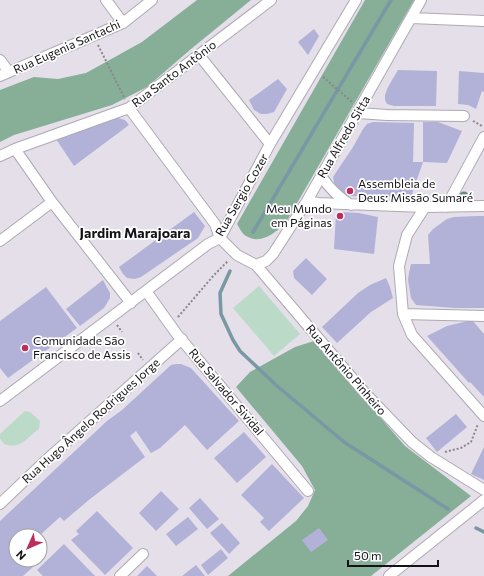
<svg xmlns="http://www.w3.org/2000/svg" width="484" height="576" font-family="Commissioner,sans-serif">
<rect width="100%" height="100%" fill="#e4dfe9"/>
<path fill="#bbdac8" d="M259,286L300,334L274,356L233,308Z
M25,411L30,412L40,421L39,429C26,438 21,450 4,444L0,438V434Z"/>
<path fill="#87ae97" d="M197,0H251L191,49L147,87L112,105L14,135L0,142V90L34,77L58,79L86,73L142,42Z
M365,0H414L285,224C274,233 261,245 246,236C242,234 239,227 237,224Z
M314,341L405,446L471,496L371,576H228L296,521L308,506L315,490L302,466L236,387L250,372L295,347Z"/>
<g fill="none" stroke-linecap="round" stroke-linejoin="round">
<path stroke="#7898a4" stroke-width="3.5" d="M253,232L391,0
M230,271L220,293L221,314L233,340L240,351L276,385L344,442L448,509
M476,528L484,532"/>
</g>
<path fill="#b2b2d8" d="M314,29L319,36L308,55L298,42Z
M398,70L437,71L436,106H394L387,104L385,100V95L388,87Z
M459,71L484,73V92L482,91L476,109L468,105L458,104Z
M278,79L287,89L274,112L267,114H261L254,110L249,100Z
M118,118L125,120L129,125L74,166L56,139Z
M373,122L414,123L413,162H423V122H438L462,131L447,163L423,162L410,200L391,197L345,196L335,187L333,177L353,147L363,129L367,124Z
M194,212L205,226L198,238L141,277L135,279L127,278L123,274L119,267Z
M340,212L359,213L378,217L374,254L334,249L336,214Z
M476,216H484V308H455L416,305L411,298L408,280L409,273L411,264H430L428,235L433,229L447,219L454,217Z
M306,258L327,279L312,295L294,278L293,271Z
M386,278L390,287L393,298L371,312L337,343L322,327L358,293L370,285Z
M103,280L110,293V298L104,308L80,326L66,309Z
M46,287L77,328L8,378L0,368V321Z
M472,320L484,334V397L470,382L469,383L427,336L447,326Z
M176,364H181L191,368L239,421L207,450L185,425L160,448L151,453L136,431L130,436L145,457L90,499L64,521L60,517L39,536H16V540L12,543L16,547V560H28L34,566L23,576H0V521L107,421L122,410L171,365Z
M456,414L467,427L437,452L426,438Z
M244,432L266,457L237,483L214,458Z
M484,447V480L471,474Z
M272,464L304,498L269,531L260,522L264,518L241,495Z
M161,491L179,509L156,531L139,513Z
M200,498L219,519L207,529L189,508Z
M97,511L133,548L105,575L71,540L79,534L76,531Z
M188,517L198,529L176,546L166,534Z
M222,523L240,543L229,554L210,533Z
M319,528L328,540L311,552L302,540Z
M64,544L95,576H43L37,570Z
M40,548L46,554L40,560Z
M221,549L228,558L208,575L201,565Z
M196,565L205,576H182Z
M147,566L157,576H137Z"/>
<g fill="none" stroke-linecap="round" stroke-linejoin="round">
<defs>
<path id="street" d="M106,0L123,23
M411,18L484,21
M199,55L270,144
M0,60L9,72
M0,76L123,23L152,0
M129,108L215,224L220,238L237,255L256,265L365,393L412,442L431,457L484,490
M358,113L387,115L464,116
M15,149L52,202L131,303
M0,156L15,149L129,108L271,0
M321,176C330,189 338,197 351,205
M307,201L318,203L425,207L484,206
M425,207L407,235L399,266L403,314L412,335L484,416
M446,207L484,137
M0,241L52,202
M256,265L266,261L273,254L307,201L421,0
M146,291L176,333L308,491
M403,314L484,316
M0,401L208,244L220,238L270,144L356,0
M0,504L43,463L182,339
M120,576L143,554
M389,576L484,500"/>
</defs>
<use href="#street" stroke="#aea9b3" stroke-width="12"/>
<path stroke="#8a868d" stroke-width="2" stroke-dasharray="2 2" stroke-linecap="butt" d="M98,45L125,99
M323,77L352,102
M473,121L482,126
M178,317L214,275L228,261
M117,325L122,332
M138,353L143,360
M445,452L461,448L471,442L478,424"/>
<use href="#street" stroke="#fff" stroke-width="10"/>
</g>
<circle fill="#6b857e" cx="464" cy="196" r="4.5"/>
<g fill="#bb2d5b" stroke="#fff" stroke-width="1.5">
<circle cx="350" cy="191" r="4"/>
<circle cx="340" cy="216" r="4"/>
<circle cx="25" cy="348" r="4"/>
</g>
<g text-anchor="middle" stroke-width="3.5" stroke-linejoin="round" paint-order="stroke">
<g font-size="12" fill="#141216" stroke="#fff">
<text transform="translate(67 47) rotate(-24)" y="4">Rua Eugenia Santachi</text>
<text transform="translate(174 74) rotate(-37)" y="4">Rua Santo Antônio</text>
<text transform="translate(344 137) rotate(-60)" y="4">Rua Alfredo Sitta</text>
<text transform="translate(242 195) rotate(-60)" y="4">Rua Sergio Cozer</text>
<text transform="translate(346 370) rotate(49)" y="4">Rua Antônio Pinheiro</text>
<text transform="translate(226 392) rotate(50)" y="4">Rua Salvador Sividal</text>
<text transform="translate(91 421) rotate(-42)" y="4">Rua Hugo Ângelo Rodrigues Jorge</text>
</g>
<g font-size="12" fill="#141216" stroke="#fff" text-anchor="start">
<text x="358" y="188">Assembleia de<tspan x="358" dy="14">Deus: Missão Sumaré</tspan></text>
<text x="332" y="213" text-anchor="end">Meu Mundo<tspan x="332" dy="14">em Páginas</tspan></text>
<text x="33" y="345">Comunidade São<tspan x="33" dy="14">Francisco de Assis</tspan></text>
</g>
<g font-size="14" font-weight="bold" fill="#141216" stroke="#fff">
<text x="135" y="238">Jardim Marajoara</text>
</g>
</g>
<g transform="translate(28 548) rotate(225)"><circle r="19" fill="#ffffff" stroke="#a1a0a2"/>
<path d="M0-3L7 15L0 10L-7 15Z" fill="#bb2d5b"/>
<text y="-6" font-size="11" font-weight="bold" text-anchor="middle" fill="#141216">N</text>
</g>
<path d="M348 560v6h90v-6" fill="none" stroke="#141216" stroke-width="2"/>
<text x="354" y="560" font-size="12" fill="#141216" stroke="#ffffff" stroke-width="3" paint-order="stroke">50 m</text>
</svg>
